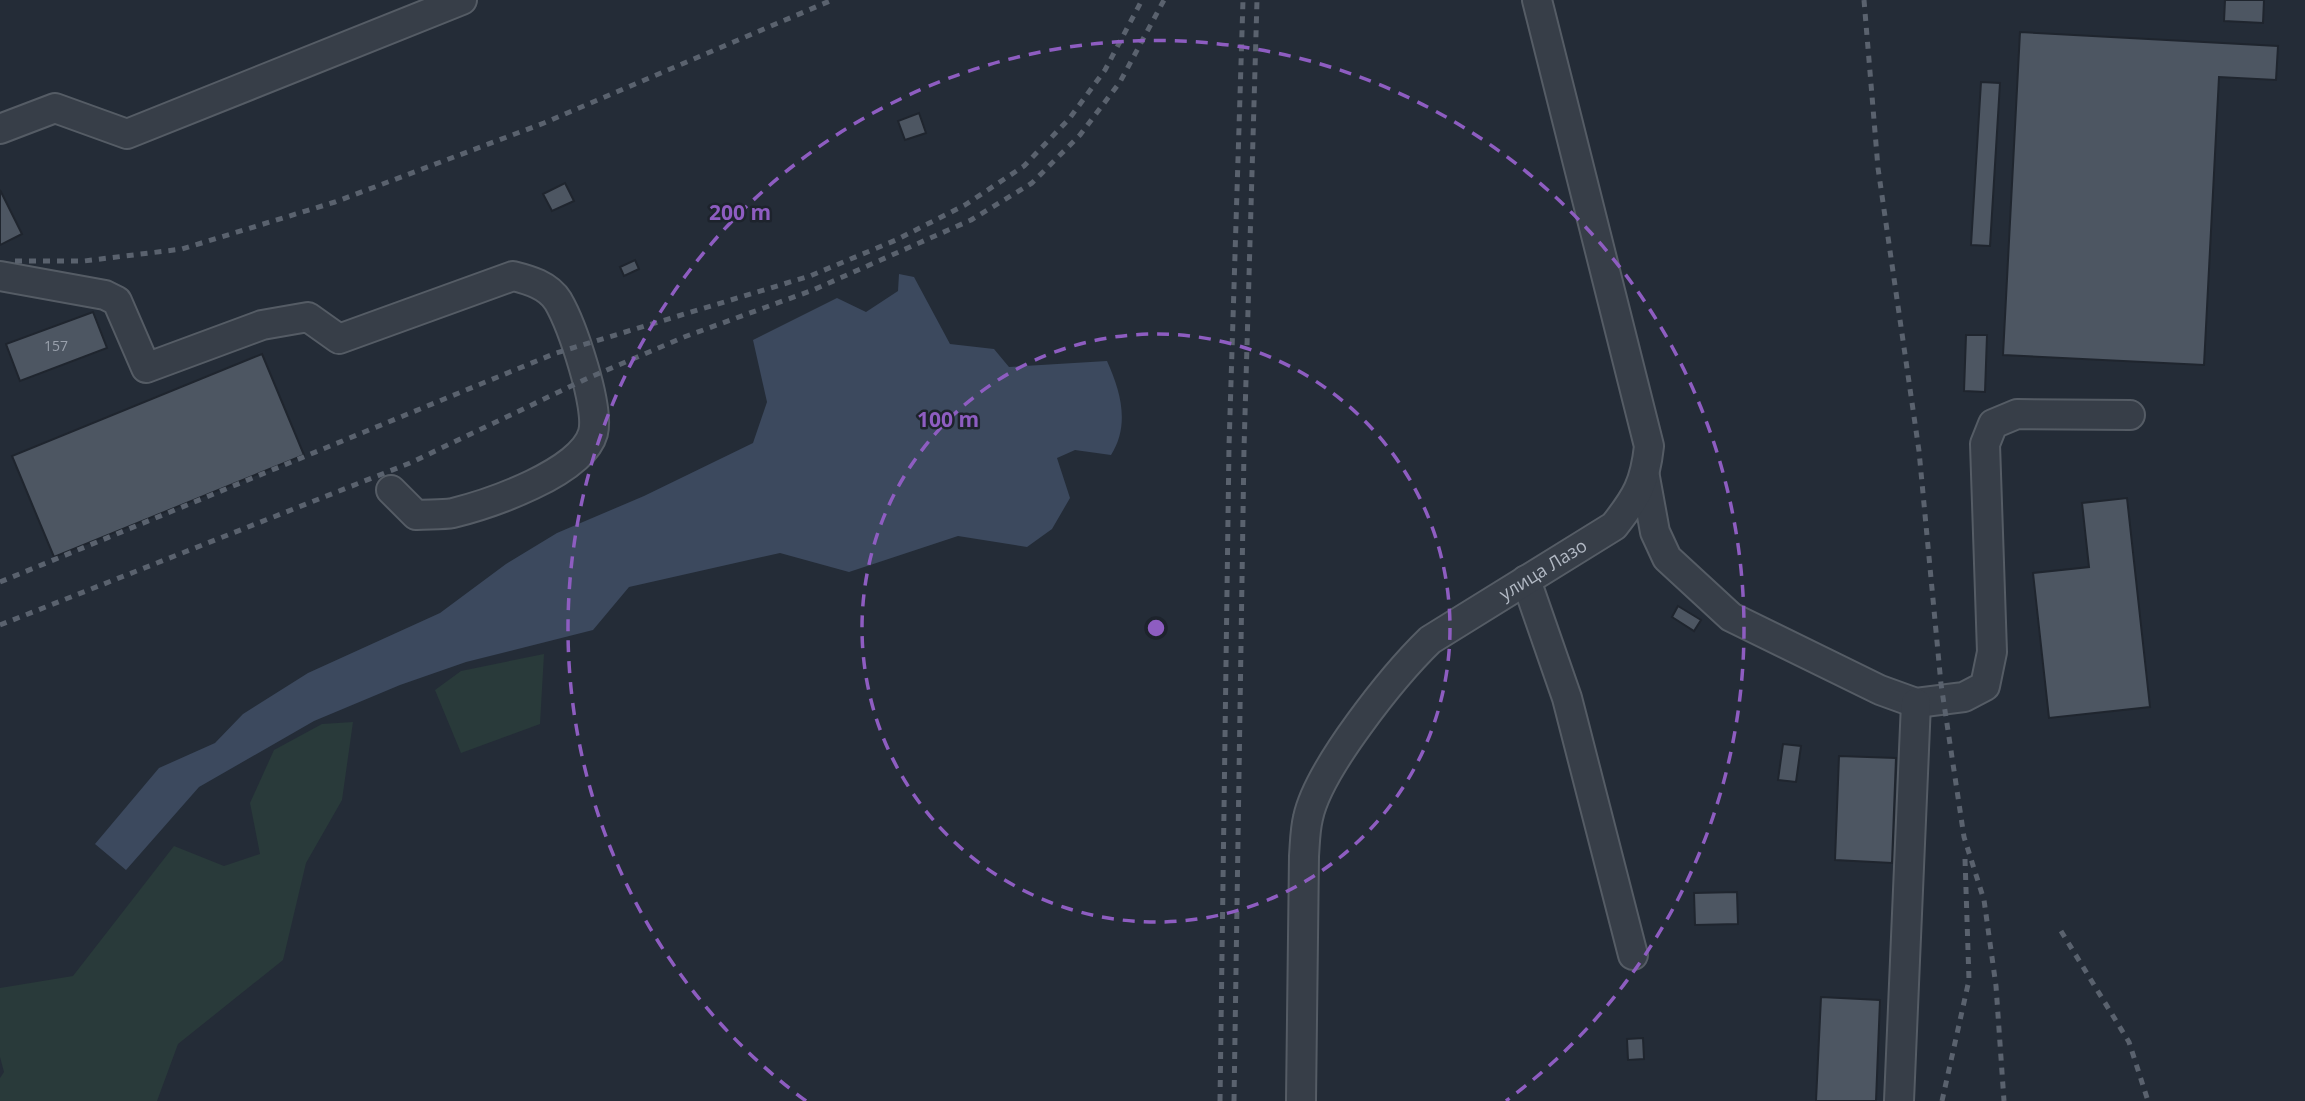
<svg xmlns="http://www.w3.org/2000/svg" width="2305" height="1101" font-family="'Open Sans',sans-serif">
<rect width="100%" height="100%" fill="#242c37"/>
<path fill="#293a3a" d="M544,654L540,724L461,753L435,690L461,671Z
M353,722L342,800L306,863L283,960L178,1044L157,1101H0V1078L4,1072L0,1057V988L73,976L174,846L224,866L260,854L250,803L274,750L322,724Z"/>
<path fill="#3c495e" d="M899,274L914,277L950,344L994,349L1009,367L1107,361C1121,392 1130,425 1111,455L1075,450L1057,458L1070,498L1052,529L1027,547L958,536L849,572L780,553L629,587L593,630L466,662L400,685L314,721L199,787L126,870L95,844L159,768L215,743L243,714L308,673L440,613L506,564L557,533L644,496L753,443L767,402L753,340L837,298L866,312L898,291Z"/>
<path fill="#4d5662" stroke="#1f252e" stroke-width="2" d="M2225,0H2264L2263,23L2224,21Z
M2020,32L2278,46L2276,80L2219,77L2204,365L2003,355Z
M1981,82L2000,83L1990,246L1971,245Z
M919,113L926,133L905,140L898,121Z
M565,183L574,201L552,211L543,194Z
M0,190L22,234L0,245Z
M635,260L639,269L624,276L620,267Z
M93,312L107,348L20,381L6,344Z
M1966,335H1987L1985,392L1964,391Z
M262,354L304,455L54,557L12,456Z
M2127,498L2150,707L2049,718L2033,573L2089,567L2082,503Z
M1678,606L1701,620L1694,631L1672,617Z
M1783,744L1801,746L1796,782L1778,780Z
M1839,756L1896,758L1892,863L1835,860Z
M1737,892L1738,924L1695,925L1694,893Z
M1821,997L1880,1000L1876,1101H1816Z
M1643,1038L1644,1059L1628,1060L1627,1039Z"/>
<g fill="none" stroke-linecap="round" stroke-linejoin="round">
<defs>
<g id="minor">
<path d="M0,129L55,108L127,134L462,0"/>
<path d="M0,276L105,295L117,301L146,368L262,325L308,317L339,339L513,276C529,280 548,285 558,301C572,325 600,407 593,433C582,473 489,504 453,513C442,515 428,514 416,515L391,490"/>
<path d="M1645,477L1655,532L1667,558L1731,617L1880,690L1916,703L1964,697L1985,686L1992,652L1985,444L1993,424L2017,414L2130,415"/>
<path d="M1526,580L1567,698L1633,955"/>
<path id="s1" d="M1301,1101L1304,856C1305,843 1305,830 1308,818C1318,769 1394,675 1430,640L1614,526C1637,497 1645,483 1649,446L1537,0"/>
<path d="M1899,1101L1916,703"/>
</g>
</defs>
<use href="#minor" stroke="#555c65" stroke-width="32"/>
<use href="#minor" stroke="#373e48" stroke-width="28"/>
<path stroke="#5a626e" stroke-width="5" stroke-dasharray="7 7" stroke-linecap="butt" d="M1864,0L1878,168L1919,451L1941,684L1964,837L1984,900L1996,986L2004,1101
M15,261H84L182,249L335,202L544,123L832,0
M0,582L556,353L810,276L896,240L965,205L1024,166L1069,119L1105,70L1142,0
M0,625L410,463L586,379L684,337L813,290L971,220L1032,183L1080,135L1120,82L1164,0
M2061,931L2129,1042L2148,1101
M1220,1101L1229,446L1243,0
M1234,1101L1244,449L1257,0
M1942,1101L1969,980L1965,859"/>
</g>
<g fill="none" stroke="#8e5dc1" stroke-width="3.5" stroke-dasharray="12 9">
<circle cx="1156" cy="628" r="294"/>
<path d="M806 1101A588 588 0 1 1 1506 1101"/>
</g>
<g text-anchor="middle" stroke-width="5" stroke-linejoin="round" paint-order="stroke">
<g font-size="14" fill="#99a0ac">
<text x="56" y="351">157</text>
</g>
<g font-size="18" fill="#b2b9c4" stroke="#1d232c">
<text dy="6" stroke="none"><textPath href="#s1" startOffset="634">улица Лазо</textPath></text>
</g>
</g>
<circle cx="1156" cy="628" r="10" fill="#8e5dc1" stroke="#1d232c" stroke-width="3.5"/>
<g font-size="21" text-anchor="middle" font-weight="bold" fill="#8e5dc1" stroke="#1d232c" stroke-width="5" stroke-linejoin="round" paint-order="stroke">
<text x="740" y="220">200 m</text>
<text x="948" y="427">100 m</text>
</g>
</svg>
